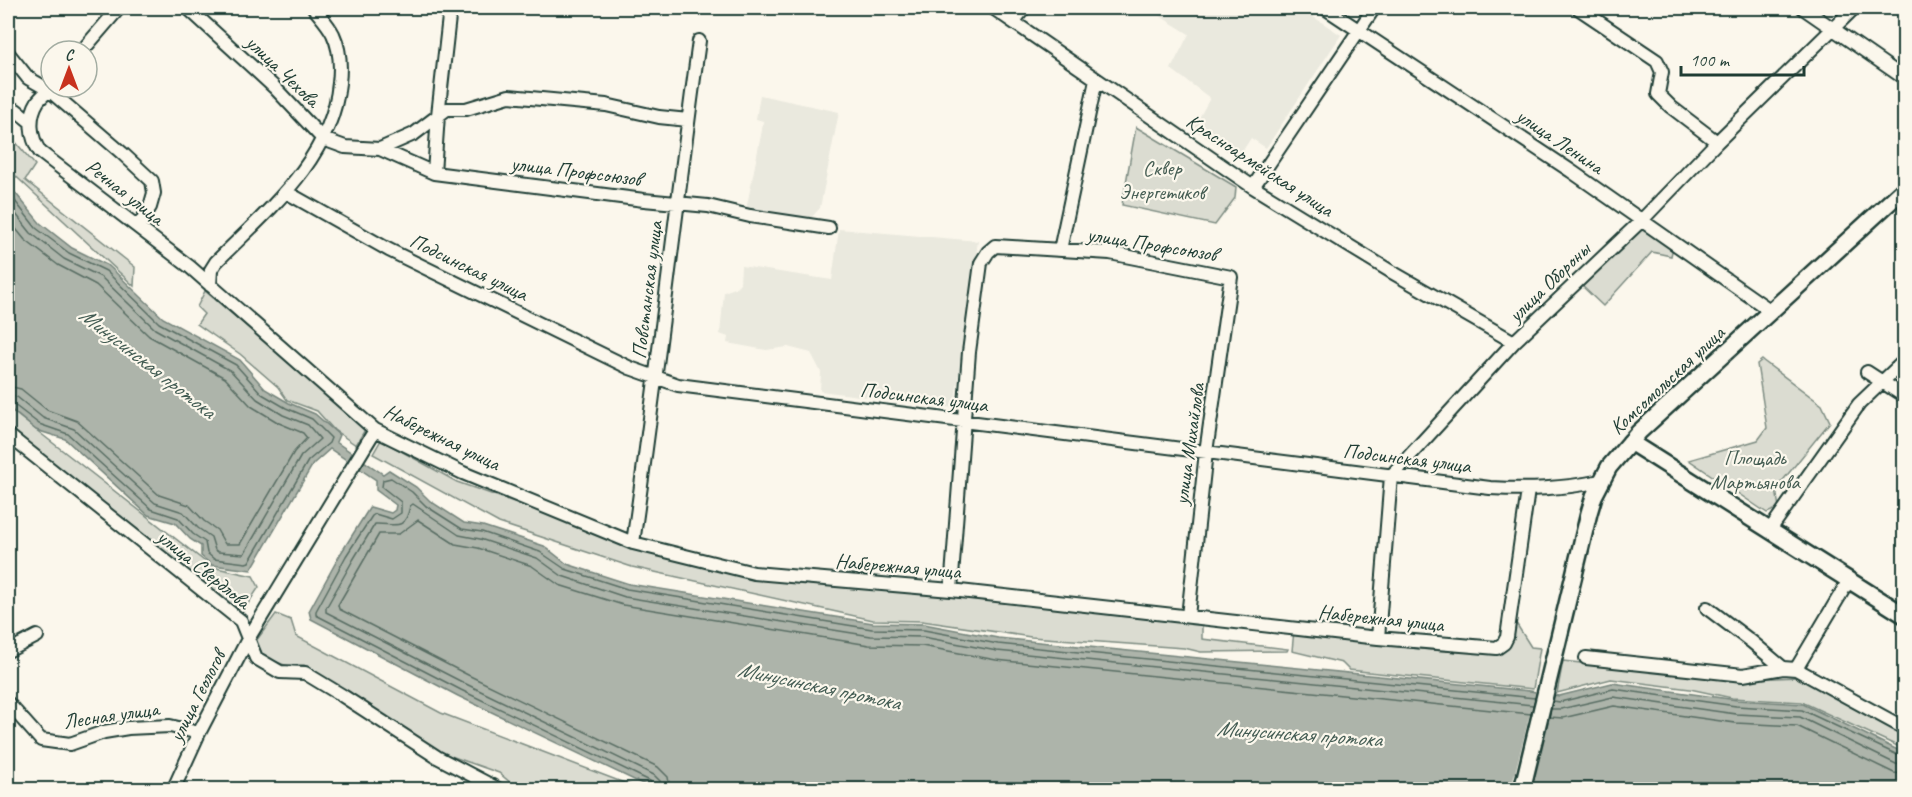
<svg xmlns="http://www.w3.org/2000/svg" width="1912" height="797" font-family="Caveat,sans-serif">
<rect width="100%" height="100%" fill="#fbf7ec"/>
<filter id="ink" filterUnits="userSpaceOnUse"><feTurbulence type="fractalNoise" baseFrequency=".0167" numOctaves="2"/><feDisplacementMap in="SourceGraphic" scale="12" xChannelSelector="R" yChannelSelector="G"/><feConvolveMatrix kernelMatrix="1 2 1 2 8 2 1 2 1" color-interpolation-filters="sRGB"/></filter>
<g filter="url(#ink)">
<path fill="#eae9de" d="M1147,8H1300L1341,35L1266,148L1251,138L1238,158L1193,129L1210,98L1171,69L1189,34Z
M760,95L839,112L820,208L809,220L746,210L762,130L763,121L756,119Z
M839,229L978,241L954,408L820,391L821,372L811,353L788,347L766,350L727,343L728,337L720,334L724,292L735,288L740,283L741,266L832,280Z"/>
<path fill="#dbdcd1" stroke="#7d8c82" stroke-width="1.5" d="M1136,127L1236,187L1235,198L1215,225L1122,205Z
M8,133L35,165L25,180L135,267L134,286L8,169Z
M1643,225L1673,247L1671,256L1652,252L1603,306L1581,285Z
M205,291L366,428L356,445L334,430L317,411L287,400L278,387L240,354L197,324L204,314L197,307Z
M1762,360L1822,405L1830,422L1776,489L1779,508L1767,513L1689,460L1758,440L1767,428L1757,364Z
M8,408L212,567L253,576L259,587L240,616L8,427Z
M381,440L457,482L565,520L755,576L1202,621V639L1288,649L1287,651L1201,652L1184,648L1031,637L922,621L873,620L632,567L499,523L373,454Z
M276,614L291,620L296,636L441,713L640,789H518L499,773L434,750L304,665L287,666L264,657L256,641Z
M1514,620L1531,647L1540,648L1533,689L1349,670L1342,663L1292,651L1294,630C1359,640 1434,656 1499,651Z
M1563,661L1731,680L1798,677L1904,729V749L1802,702L1732,698L1690,689L1611,679L1557,693Z"/>
<path fill="#adb4aa" stroke="#74847b" stroke-width="1.5" d="M8,184L40,223L72,248L109,266L163,318L240,360L265,389L289,403L315,414L339,435L336,442L383,474L389,470L416,487L430,501L464,523L483,526L544,546L567,564L629,584L873,623L924,624L998,638L1530,691L1559,696L1612,683L1737,700L1803,704L1904,753V789H653L458,696L311,619L309,611L341,553L370,507L391,513L395,510L396,505L376,490V480L330,449L313,464L251,570L212,565L201,556V546L190,539L175,523L148,515L65,439L36,430L8,407Z"/>
<path fill="#fbf7ec" d="M1536,689L1555,692L1530,790L1511,789Z"/>
<g fill="none" stroke-linecap="round" stroke-linejoin="round">
<path stroke="#586d63" stroke-width="1.5" d="M8,192L36,228L69,253L106,271L159,323L236,365L262,394L286,408L312,419L331,438L329,443L308,461L249,562L246,563L214,559L207,553L205,542L193,534L178,518L151,509L68,434L39,424L13,404L8,402
M8,204L31,233L64,259L101,277L155,329L231,371L257,399L283,415L308,425L320,439L301,456L244,554L218,552L215,550L211,537L198,528L183,512L155,503L74,429L43,418L17,397L8,395
M8,219L25,240L58,265L96,285L149,336L225,378L251,406L279,423L303,433L307,438L294,452L240,544H225L217,530L204,521L189,505L159,495L77,421L47,410L21,389L8,386
M1553,701L1560,702L1613,689L1736,706L1802,710L1904,758
M1551,709H1561L1613,697L1736,714L1800,717L1896,764L1904,765
M1549,717L1563,718L1614,706L1735,723L1797,726L1894,773L1904,774
M654,790L650,781L461,690L316,615V611L346,556L372,516L375,514L392,519L401,513V502L382,487L383,480L391,478L412,492L426,506L462,529L482,532L540,552L565,569L627,589L872,629L924,630L998,644L1535,698
M661,790L660,781L654,775L464,683L326,612V608L353,560L375,524C393,523 405,533 410,506L413,504L459,535L480,539L537,558L562,576L625,597L871,636L923,637L997,651L1533,705
M670,790L668,777L658,767L468,675L339,609L338,605L379,534H399L418,520L455,544L478,548L532,566L559,585L623,605L869,645L922,646L996,660L1531,714"/>
<defs>
<path id="minor" d="M188,8L274,87L323,139L345,147L380,149L434,173L644,200L708,206L750,216L829,228
M993,8L1253,187L1390,271L1514,342
M1325,8L1571,171L1771,311
M1578,8L1657,61L1662,72L1658,94L1671,107L1717,142
M1803,8L1904,78
M1014,21L1024,8
M82,51L119,8
M8,53L28,78L49,90L122,153L152,181L154,193L150,207L138,227
M52,87C47,92 42,96 38,101C28,117 30,137 40,152L190,267L375,430L463,473L633,543L754,573L951,590L1378,638L1497,648L1504,643L1507,637L1528,490
M8,109L16,110L31,122
M380,149L414,134L447,109H466L509,96L606,105L659,117L688,120
M434,173L438,115L450,8
M1253,187L1374,8
M286,192L389,250L630,368L678,385L1490,488C1529,490 1562,489 1601,481
M1060,250L1096,80
M210,285L211,270L216,262C266,212 332,159 339,83C341,67 340,49 333,34C328,24 320,16 314,8
M1867,372L1904,396
M8,435L241,621L256,658L280,672L305,673L343,696L437,757L500,790
M1769,531L1859,404L1904,361
M633,543C657,376 676,208 699,41
M951,590L969,352L981,263L988,252L995,246L1110,253L1231,277L1206,452L1188,616
M1707,608L1752,642L1783,668
M1378,638L1391,476L1514,342L1642,220L1717,142L1854,8
M8,651L37,636
M1586,658L1743,675L1783,668L1796,669L1904,728
M1796,669L1849,580
M8,703L41,740L70,744L104,732L128,728L170,726L199,733
M173,790L199,733L248,639L375,430"/>
<path id="major" d="M1630,442L1904,615
M1522,790L1589,513L1594,496L1609,467L1639,432L1904,189"/>
</defs>
<use href="#minor" stroke="#1f3d34" stroke-width="16"/>
<use href="#major" stroke="#1f3d34" stroke-width="20"/>
<use href="#minor" stroke="#fbf7ec" stroke-width="12"/>
<use href="#major" stroke="#fbf7ec" stroke-width="15"/>
</g>
</g>
<g text-anchor="middle" stroke-width="4.5" stroke-linejoin="round" paint-order="stroke">
<g font-size="21" fill="#1f3d34" stroke="#fbf7ec">
<text transform="translate(283 71) rotate(44)" y="7">улица Чехова</text>
<text transform="translate(1560 141) rotate(34)" y="7">улица Ленина</text>
<text transform="translate(1260 165) rotate(33)" y="7">Красноармейская улица</text>
<text transform="translate(576 171) rotate(7)" y="7">улица Профсоюзов</text>
<text transform="translate(125 192) rotate(38)" y="7">Речная улица</text>
<text transform="translate(1152 244) rotate(9)" y="7">улица Профсоюзов</text>
<text transform="translate(469 267) rotate(26)" y="7">Подсинская улица</text>
<text transform="translate(1549 282) rotate(-44)" y="7">улица Обороны</text>
<text transform="translate(647 290) rotate(-83)" y="7">Повстанская улица</text>
<text transform="translate(1667 380) rotate(-43)" y="7">Комсомольская улица</text>
<text transform="translate(924 397) rotate(7)" y="7">Подсинская улица</text>
<text transform="translate(442 437) rotate(26)" y="7">Набережная улица</text>
<text transform="translate(1189 444) rotate(-82)" y="7">улица Михайлова</text>
<text transform="translate(1407 458) rotate(7)" y="7">Подсинская улица</text>
<text transform="translate(898 566) rotate(5)" y="7">Набережная улица</text>
<text transform="translate(204 569) rotate(39)" y="7">улица Свердлова</text>
<text transform="translate(1381 618) rotate(6)" y="7">Набережная улица</text>
<text transform="translate(197 696) rotate(-63)" y="7">улица Геологов</text>
<text transform="translate(111 715) rotate(-8)" y="7">Лесная улица</text>
</g>
<g font-size="21" fill="#455d53" stroke="#fbf7ec">
<text x="1162" y="175">Сквер<tspan x="1162" dy="24">Энергетиков</tspan></text>
<text x="1755" y="465">Площадь<tspan x="1755" dy="24">Мартьянова</tspan></text>
</g>
<g font-size="22" font-style="italic" fill="#425b52" stroke="#fbf7ec">
<text transform="translate(148 362) rotate(38)" y="8">Минусинская протока</text>
<text transform="translate(819 685) rotate(12)" y="8">Минусинская протока</text>
<text transform="translate(1299 733) rotate(4)" y="8">Минусинская протока</text>
</g>
</g>
<rect width="1912" height="797" fill="none" stroke="#fbf7ec" stroke-width="30"/>
<rect x="15" y="15" width="1882" height="767" fill="none" stroke="#1f3d34" stroke-width="2" filter="url(#ink)"/>
<g transform="translate(69 69)"><circle r="28" fill="#fbf7ec" stroke="#a3ada2" stroke-width="1.5"/>
<path d="M0-4.5L10 22L0 15L-10 22Z" fill="#c8321e"/>
<text y="-9" font-size="16" font-weight="bold" text-anchor="middle" fill="#1f3d34">С</text>
</g>
<path d="M1681 66v9h123v-9" fill="none" stroke="#1f3d34" stroke-width="3"/>
<text x="1690" y="66" font-size="18" fill="#1f3d34" stroke="#fbf7ec" stroke-width="4.5" paint-order="stroke">100 m</text>
</svg>
